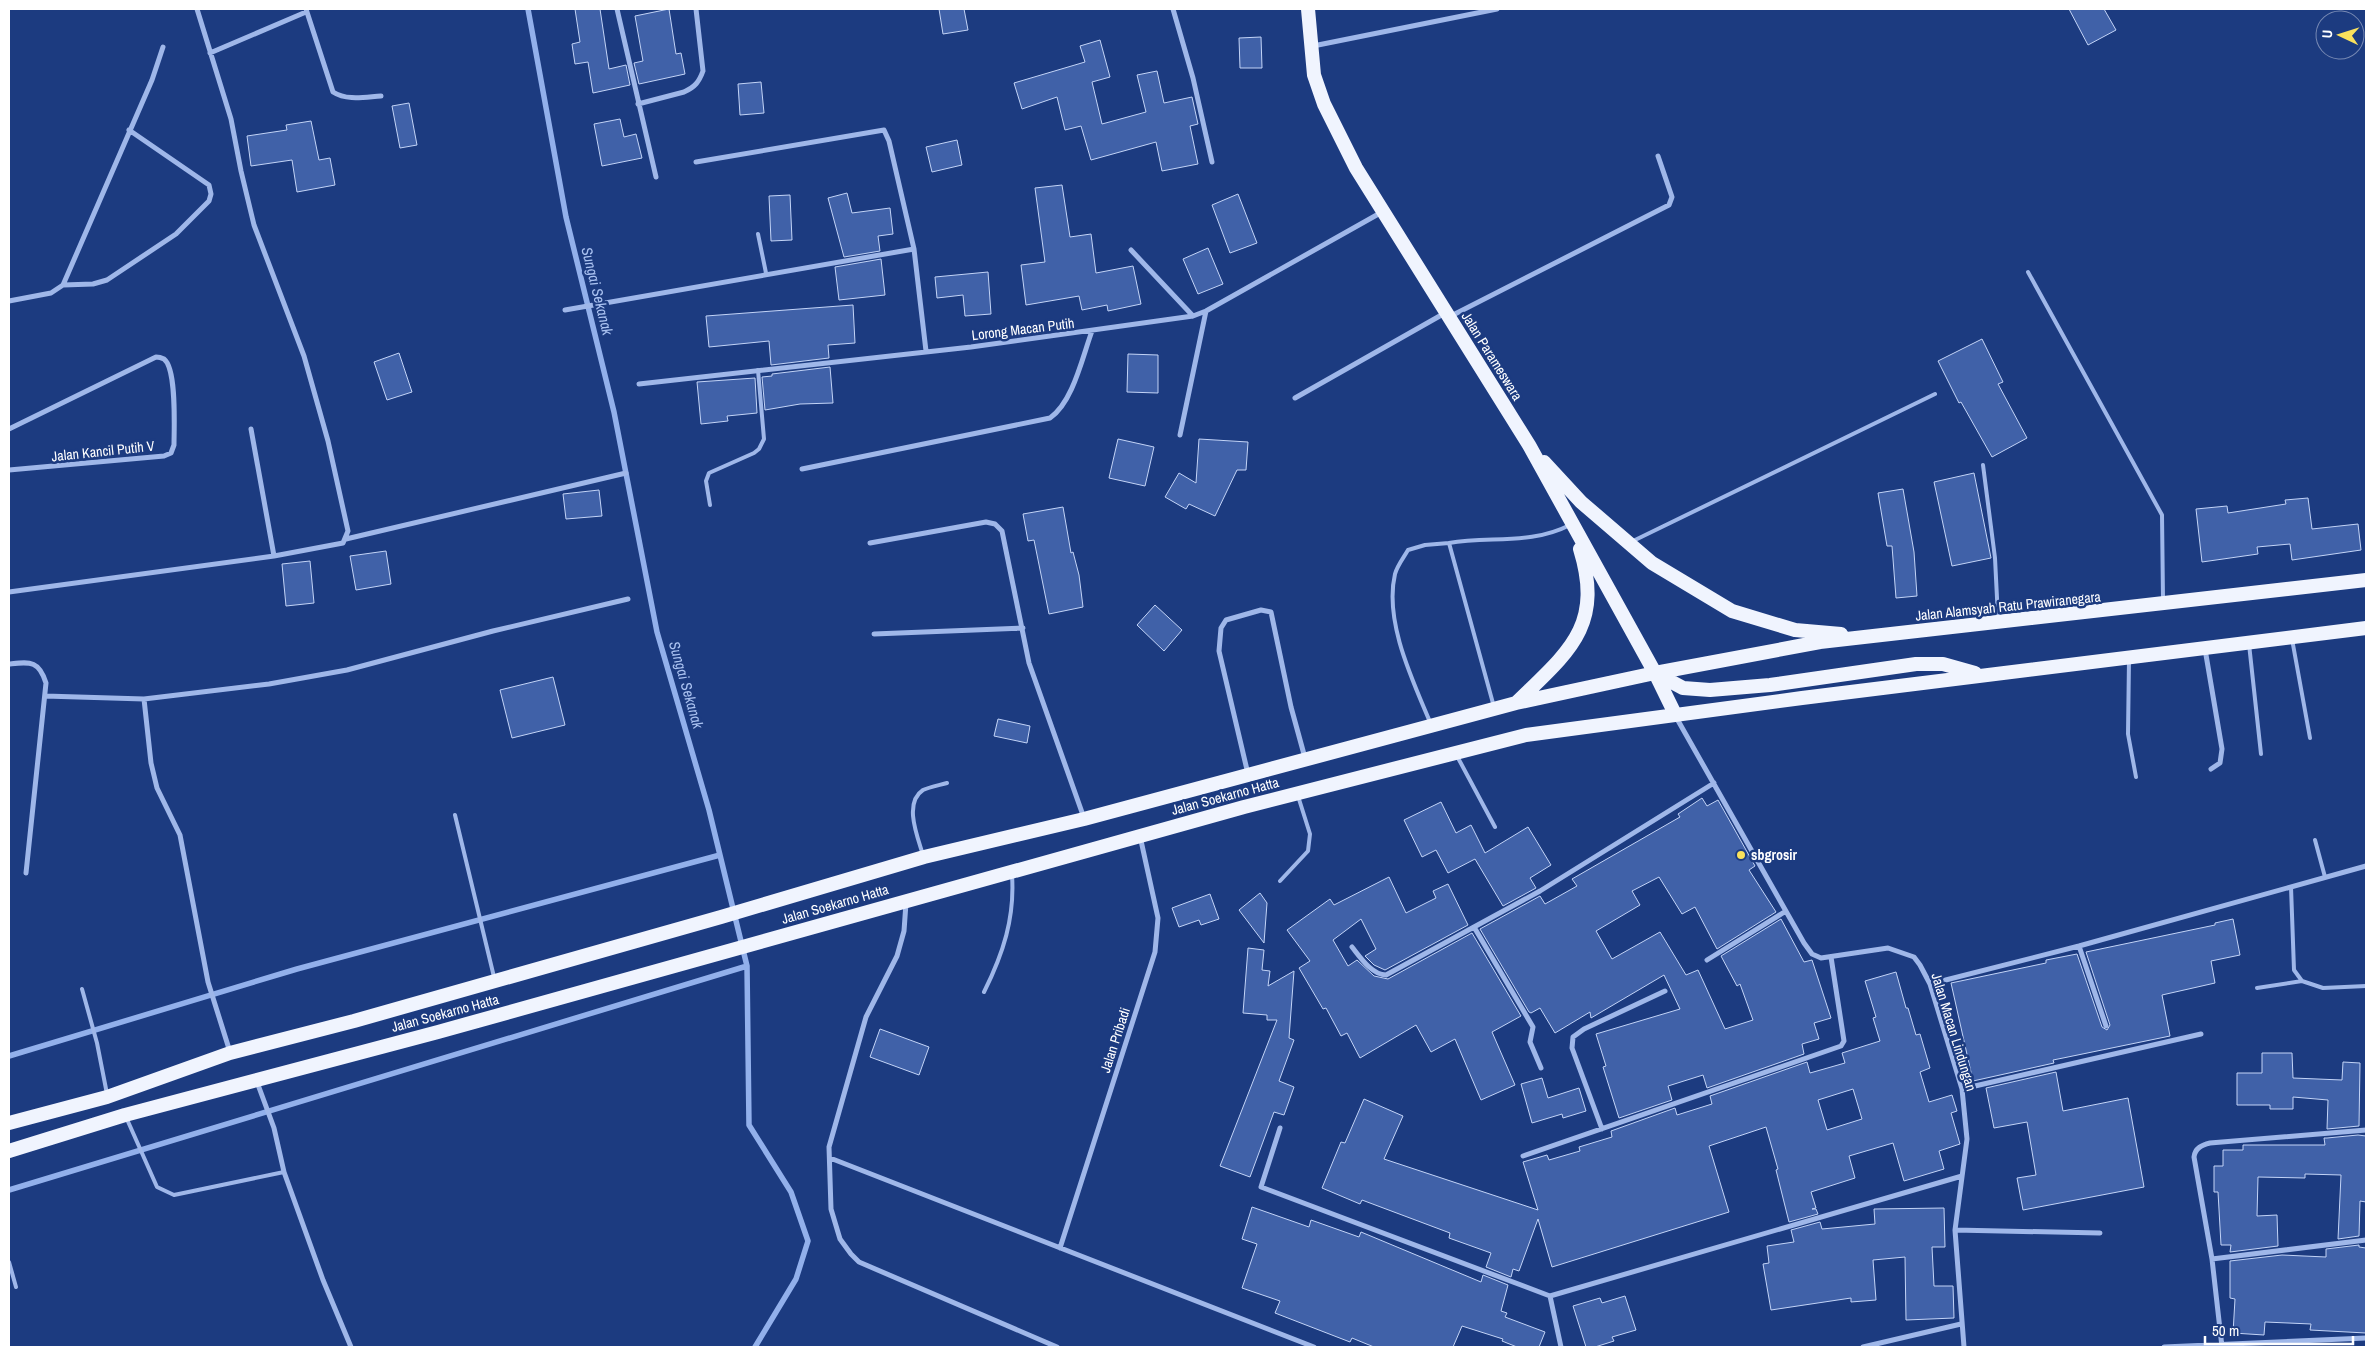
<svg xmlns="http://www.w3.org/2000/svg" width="2375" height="1356" font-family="'Archivo Narrow',sans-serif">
<rect width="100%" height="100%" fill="#1c3b80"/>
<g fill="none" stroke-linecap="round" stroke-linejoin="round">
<path stroke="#92b0eb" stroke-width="5.5" d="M528,9L566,217L614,412L657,632L709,810L747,966L749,1125L791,1192L808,1241L796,1279L755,1347
M9,1056L297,969L720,855
M9,1190L747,966"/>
</g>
<path fill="#4061a8" stroke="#c3d4f7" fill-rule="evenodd" d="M575,9H600L609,69L626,65L630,85L593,93L588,62L575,64L572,44L580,42Z
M669,9L676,54L681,53L685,74L639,84L634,63L643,61L635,16Z
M939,9H964L968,30L943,34Z
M2069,9H2104L2116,30L2088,45Z
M1261,37L1262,68H1240L1239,38Z
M1100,40L1110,77L1092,82L1102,124L1146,112L1137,75L1157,71L1164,103L1192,97L1198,124L1190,126L1198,164L1162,171L1156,142L1091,160L1081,126L1065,130L1057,97L1022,109L1014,83L1085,62L1080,46Z
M761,82L764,113L740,115L738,84Z
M409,103L417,145L400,148L392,106Z
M620,119L624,137L636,134L642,158L602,166L594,124Z
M311,121L319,160L330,158L335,185L297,192L292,160L251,166L247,136L287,130L286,125Z
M957,140L962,165L932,172L926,147Z
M1062,185L1070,237L1091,234L1096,273L1133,266L1141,304L1108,311L1107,305L1082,310L1079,296L1026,305L1021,265L1045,262L1035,188Z
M847,193L852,213L890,208L893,234L878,236L880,251L844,257L828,198Z
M1238,194L1257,243L1230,253L1212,205Z
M790,195L792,240L771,241L769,196Z
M1208,248L1223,284L1198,294L1183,259Z
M881,259L885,295L839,300L835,267Z
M988,272L991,314L965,316L963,295L937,298L935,277Z
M853,305L855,343L828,345L829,358L771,365L769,341L709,347L706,316Z
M1982,339L2003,382L1998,384L2027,438L1992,457L1961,402L1959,403L1938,361Z
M399,353L412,392L387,400L374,362Z
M1128,354L1158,355V393L1127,392Z
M830,367L833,403L800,404L765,410L762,377L772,376V374Z
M755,378L757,413L727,416L728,421L701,424L697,382Z
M1118,439L1154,447L1145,486L1109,478Z
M1199,439L1248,442L1246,470H1237L1215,516L1189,504L1186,509L1165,497L1179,473L1196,483Z
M1974,473L1991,558L1952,566L1934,482Z
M1903,489L1914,552L1917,596L1896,598L1892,546H1887L1878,493Z
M599,490L602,516L566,519L563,494Z
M2308,498L2312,529L2358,524L2361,550L2292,560L2290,544L2257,547L2258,554L2202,562L2196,509L2227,506L2228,513L2286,504L2285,500Z
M1063,507L1071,553L1073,552L1079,575L1083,607L1049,614L1034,540L1028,541L1023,514Z
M386,551L391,584L356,590L350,556Z
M310,561L314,603L286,606L282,564Z
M1155,605L1182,630L1164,651L1137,625Z
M553,677L565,725L512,738L500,690Z
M998,719L1030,726L1027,743L994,736Z
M1702,798L1707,806L1718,800L1755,866L1749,870L1776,912L1717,949L1695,907L1682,914L1659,877L1632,891L1640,905L1596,931L1612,959L1660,932L1686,975L1698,970L1725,1029L1753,1020L1740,984L1737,986L1721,956L1781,919L1804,962L1812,960L1831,1018L1814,1023L1819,1039L1802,1044L1804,1054L1707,1088L1703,1075L1668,1086L1672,1100L1619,1118L1603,1067L1606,1066L1596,1034L1680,1009L1664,975L1591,1018L1590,1012L1555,1033L1540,1008L1531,1013L1529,1012L1480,929L1540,896L1545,904L1577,886L1572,879L1680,817L1678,814Z
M1441,802L1456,833L1471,825L1485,853L1528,827L1551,865L1530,878L1536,888L1503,906L1475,859L1448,873L1436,850L1422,857L1404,820Z
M1389,877L1406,913L1436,898L1433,891L1448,884L1468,925L1385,970L1374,965L1365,956L1376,949L1361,919L1333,940L1348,966L1357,960L1374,976L1388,979L1472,933L1521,1016L1492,1032L1515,1085L1481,1100L1455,1039L1431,1052L1416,1025L1360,1058L1347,1033L1341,1036L1326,1008L1323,1009L1299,968L1310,961L1287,930L1330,899L1334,905Z
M1260,893L1267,903L1264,943L1239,910Z
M1210,894L1219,919L1201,925L1199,920L1179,927L1172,908Z
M2233,919L2240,955L2211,961L2215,983L2162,995L2170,1036L2063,1058L2053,1060L2054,1063L1973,1081L1951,983L2046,963V960L2077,954L2102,1027L2107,1030L2110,1025L2086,952L2215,925V923Z
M1248,948L1264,950L1262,970L1270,971L1268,986L1294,971L1289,1038L1294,1040L1279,1081L1294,1087L1284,1115L1274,1112L1250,1177L1220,1166L1277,1020H1267V1015L1243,1013Z
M1896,972L1906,1008H1908L1916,1035L1920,1034L1930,1068L1920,1072L1929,1102L1952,1095L1957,1111L1951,1113L1960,1144L1939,1151L1944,1169L1904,1181L1893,1143L1849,1156L1855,1178L1811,1192L1816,1208L1812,1209H1816L1818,1214L1789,1222L1776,1170L1778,1169L1766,1127L1709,1146L1729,1212L1552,1267L1538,1219L1519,1271L1513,1269L1511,1277L1486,1267L1491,1253L1449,1238L1450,1233L1362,1200L1360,1204L1322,1188L1341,1142L1345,1143L1364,1099L1403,1116L1384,1159L1538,1210L1523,1162L1547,1155L1549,1160L1580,1151L1579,1147L1612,1137L1611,1131L1675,1108L1677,1115L1712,1104L1710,1096L1807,1062L1810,1073L1845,1063L1842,1053L1880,1041L1873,1018L1876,1017L1865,981ZM1853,1089L1862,1119L1827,1130L1818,1100Z
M880,1029L929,1047L919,1075L870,1057Z
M2262,1053H2292L2293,1078L2342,1080L2343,1062L2360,1063L2359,1126L2327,1129L2328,1100L2293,1097V1109H2270V1105H2237V1073H2262Z
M2056,1072L2063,1111L2128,1098L2144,1187L2023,1210L2017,1178L2036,1175L2027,1122L1994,1128L1986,1088Z
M1542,1078L1548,1098L1579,1088L1586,1111L1563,1118L1562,1114L1532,1123L1521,1084Z
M2358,1135L2366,1136V1202L2360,1201L2359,1236L2338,1239L2341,1175L2305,1174V1178L2258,1177L2257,1216L2277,1215L2278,1246L2230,1252L2231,1245H2221L2218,1192H2214V1166H2223V1150H2243V1145H2325L2324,1138H2327Z
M1252,1207L1309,1227L1311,1220L1359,1237L1361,1232L1481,1282L1483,1275L1508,1285L1501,1311L1507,1313L1505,1317L1545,1332L1539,1347H1517L1502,1341L1503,1339L1462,1326L1453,1347H1374L1352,1338L1350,1342L1275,1313L1280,1301L1242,1288L1257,1244L1242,1239Z
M1944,1208L1945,1247H1932L1934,1286H1953L1954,1318L1906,1320L1905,1257L1873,1260L1876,1300L1851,1302V1298L1771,1310L1763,1264L1769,1263L1767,1246L1794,1242L1791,1230L1820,1222L1822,1229L1875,1224L1874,1209Z
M2359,1245V1247L2366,1248V1333L2310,1330L2311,1324L2265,1322L2264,1335L2233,1333L2235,1299L2230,1298V1261L2282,1255L2326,1257V1249Z
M1625,1296L1636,1330L1612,1337L1614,1341L1595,1347H1586L1573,1306L1600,1298L1602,1303Z"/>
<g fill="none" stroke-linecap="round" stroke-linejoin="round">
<path stroke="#9fb7e9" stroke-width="4" d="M758,234L766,273
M2028,272L2162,515L2163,599
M1983,465L1995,558L1998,618
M710,505L706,481L709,473L754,453L759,449L764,439L758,370
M1633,541L1935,394
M2292,639L2310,738
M2249,644L2261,754
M2129,660L2128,734L2136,777
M1494,707L1449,543C1491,536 1531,545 1570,525
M1430,722C1412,679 1384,621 1395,574C1397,566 1404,557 1408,550L1425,545L1449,543
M1457,756L1495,827
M455,815L494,977
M2315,840L2325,877
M923,855C918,838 903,803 923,790C929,787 940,785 947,783
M1280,881L1308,851L1310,834L1298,796
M2291,887L2294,970L2302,981L2323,988L2366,986
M2257,988L2302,981
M82,989L97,1043L107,1094
M984,992C1003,954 1015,918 1012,875
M126,1117L157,1187L174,1195L284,1172
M9,1262L16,1287"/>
<path stroke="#9fb7e9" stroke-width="5" d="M306,9L333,92C347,101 365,97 381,96
M617,9L656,177
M1173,9L1193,78L1212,162
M1313,46L1497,9
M210,53L306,12
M638,104L684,92C695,87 699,82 703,71L696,9
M696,162L884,130L889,141L914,249L926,351
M1131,250L1193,316
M63,285L93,284L107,280L176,234L209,201L211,194L209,185L129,130
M9,301L51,293L63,285L152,80L163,47
M565,310L914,249
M1449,317L1669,205L1672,197L1658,156
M639,384L971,347L1193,316L1206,311L1382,212
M1295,398L1445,313
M9,429L156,357C158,357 162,358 164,359C177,369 174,428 174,445L171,453L164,456L9,470
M251,429L274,556
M1180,435L1206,311
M802,469L1050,418C1073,402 1082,358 1092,331
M346,539L626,473
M870,543L986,522L995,524L1002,531L1029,663L1084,818
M9,592L274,556L343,543L348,531L328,441L304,356L254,225L241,171L231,119L197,9
M874,634L1023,628
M2205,649L2222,749L2220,763L2211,769
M9,664C30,662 39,660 46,683L26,873
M45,696L144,699L151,763L157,788L180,835L208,982L230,1052
M144,699L269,684L347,670L493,631L628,599
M1676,717L1804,943L1812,954L1821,958L1888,948L1914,957L1920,965L1930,984L1962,1089L1967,1139L1955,1230L1964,1347
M1248,774L1219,651L1221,628L1226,620L1261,610L1271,612L1291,707L1305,758
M906,903L904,931L897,956L866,1017L829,1147L831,1209L840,1239L851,1254L859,1262L1057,1347
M1474,927L1533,1027L1530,1042L1541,1068
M2079,946L2106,1026
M1352,947C1360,957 1372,975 1386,975L1540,891L1714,783
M1707,960L1786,911
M1930,984L2079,946L2366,866
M257,1082L274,1128L284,1172L323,1280L351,1347
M1962,1089L2201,1034
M1280,1128L1261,1187L1550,1296L1962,1176
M1602,1129L1572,1048L1573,1037L1584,1029L1665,991
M1523,1156L1841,1046L1844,1041L1831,957
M830,1158L1314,1347
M1955,1230L2100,1233
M1060,1248L1155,952L1158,918L1140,836
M2212,1259L2366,1240
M1550,1296L1561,1347
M1863,1347L1961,1324
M2164,1347L2366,1338
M2222,1347L2212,1259L2194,1157C2195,1148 2202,1145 2210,1143L2366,1130"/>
<path stroke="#f0f4fe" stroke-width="14" d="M1308,9L1314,75L1324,104L1356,168L1529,445L1655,673L1675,714
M1544,462L1581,502L1652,563L1732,611L1795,630L1841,634
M1655,673L1683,688L1710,690L1770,685L1916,664H1943L1975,673
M1516,703C1568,652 1604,627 1580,549
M9,1123L107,1097L230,1053L354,1021L721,917L924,857L1084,819L1516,703L1655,673L1820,642L2366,580
M9,1151L125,1115L438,1032L1244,807L1526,735L1802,698L2366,628"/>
</g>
<circle fill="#fae15c" stroke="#1c3b80" stroke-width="2" cx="1741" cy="855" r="5"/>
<g text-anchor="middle" stroke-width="5" stroke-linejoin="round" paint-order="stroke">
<g font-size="14" fill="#fff" stroke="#1c3b80">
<text transform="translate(1023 329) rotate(-7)" y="5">Lorong Macan Putih</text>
<text transform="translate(1492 356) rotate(58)" y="5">Jalan Parameswara</text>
<text transform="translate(103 451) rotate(-6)" y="5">Jalan Kancil Putih V</text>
<text transform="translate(2008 606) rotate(-6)" y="5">Jalan Alamsyah Ratu Prawiranegara</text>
<text transform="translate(1225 796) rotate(-15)" y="5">Jalan Soekarno Hatta</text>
<text transform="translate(835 904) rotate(-16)" y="5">Jalan Soekarno Hatta</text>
<text transform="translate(445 1013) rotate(-15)" y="5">Jalan Soekarno Hatta</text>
<text transform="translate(1954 1032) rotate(73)" y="5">Jalan Macan Lindungan</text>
<text transform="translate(1115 1040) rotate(-72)" y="5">Jalan Pribadi</text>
</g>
<g font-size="14" font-weight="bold" fill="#fff" stroke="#1c3b80" text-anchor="start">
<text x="1751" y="860">sbgrosir</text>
</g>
<g font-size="15" font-style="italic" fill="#aac2f1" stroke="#1c3b80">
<text transform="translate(597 291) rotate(76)" y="5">Sungai Sekanak</text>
<text transform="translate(686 685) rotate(74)" y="5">Sungai Sekanak</text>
</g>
</g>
<rect width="2375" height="1356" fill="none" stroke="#ffffff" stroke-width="20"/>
<g transform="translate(2340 35) rotate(274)"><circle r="24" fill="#1c3b80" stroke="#7789b3"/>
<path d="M0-4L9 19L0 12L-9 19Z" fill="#fae15c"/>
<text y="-8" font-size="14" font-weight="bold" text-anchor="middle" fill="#ffffff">U</text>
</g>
<path d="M2205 1336v8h148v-8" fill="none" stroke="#ffffff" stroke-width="2.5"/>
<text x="2212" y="1336" font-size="15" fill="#ffffff" stroke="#1c3b80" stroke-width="4" paint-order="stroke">50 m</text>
</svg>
